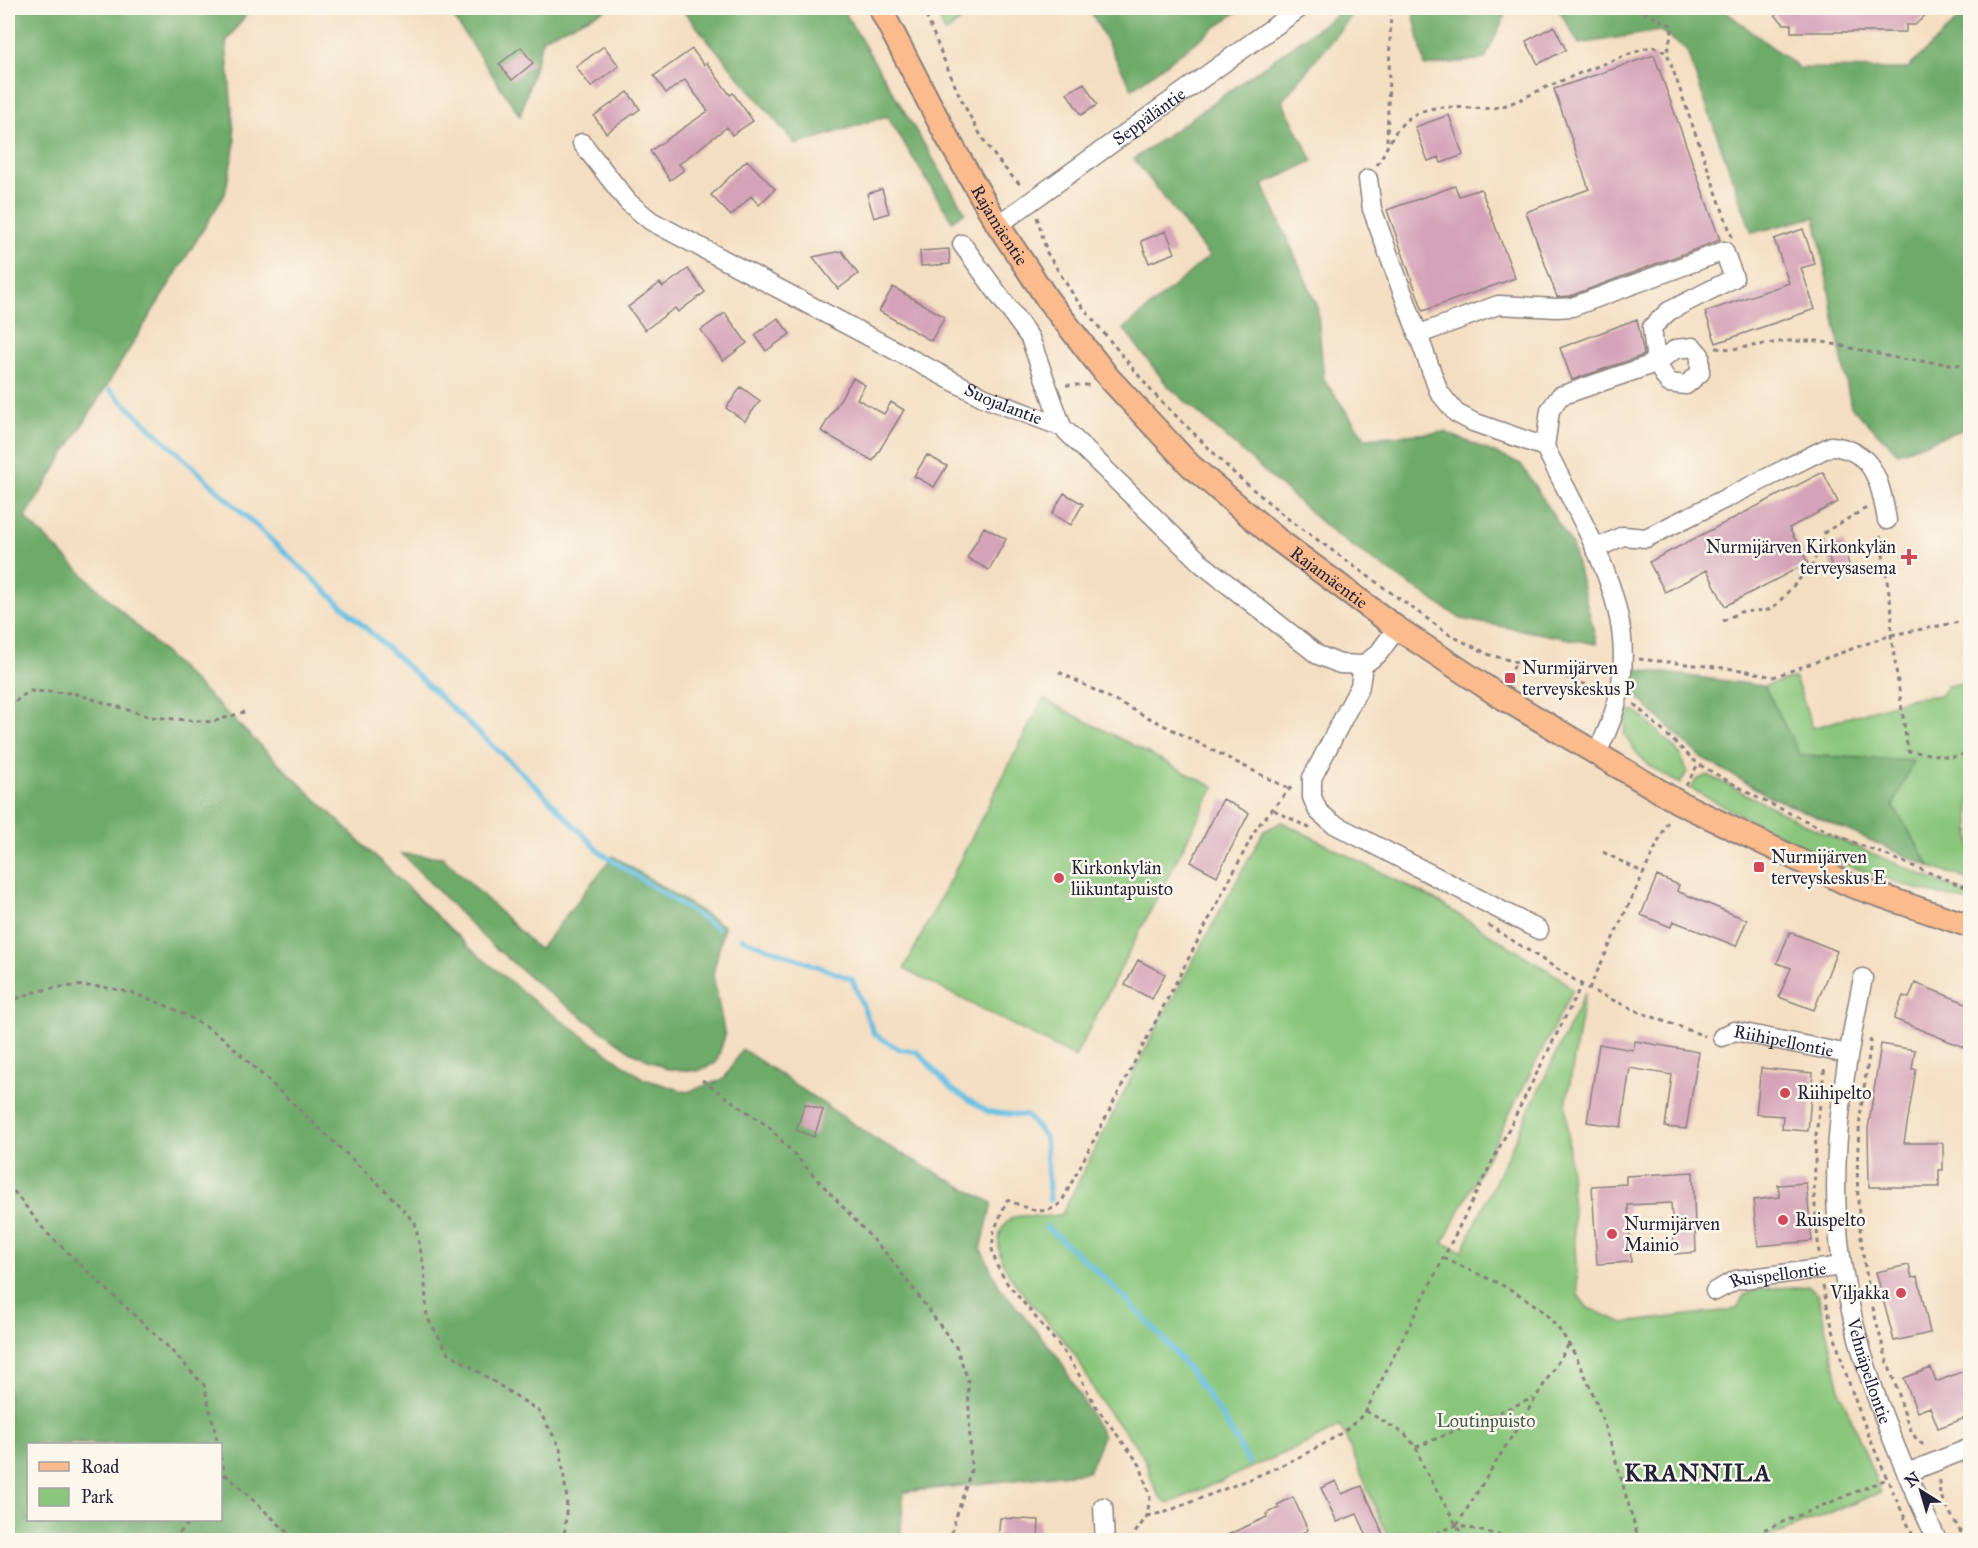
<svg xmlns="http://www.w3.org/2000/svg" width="1978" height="1548" font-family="'IM FELL Great Primer',serif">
<rect width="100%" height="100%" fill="#fbf7ec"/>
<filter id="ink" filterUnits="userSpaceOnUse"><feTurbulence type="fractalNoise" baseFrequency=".0167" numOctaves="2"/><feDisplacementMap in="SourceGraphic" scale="12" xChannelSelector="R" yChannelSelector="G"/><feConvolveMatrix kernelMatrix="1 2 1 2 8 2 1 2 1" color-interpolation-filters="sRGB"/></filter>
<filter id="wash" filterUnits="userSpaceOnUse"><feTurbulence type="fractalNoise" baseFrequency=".008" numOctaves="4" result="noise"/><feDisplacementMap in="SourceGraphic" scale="24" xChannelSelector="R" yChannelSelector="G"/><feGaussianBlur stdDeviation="1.35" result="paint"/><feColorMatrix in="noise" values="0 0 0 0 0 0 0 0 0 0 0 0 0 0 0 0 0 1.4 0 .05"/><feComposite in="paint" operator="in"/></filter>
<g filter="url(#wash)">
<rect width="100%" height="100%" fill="#f4dec1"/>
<path fill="#89c67b" stroke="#56745b" stroke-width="1.5" d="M936,8H976L945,33Z
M1795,678L1813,728L1913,698L1941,695L1947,686L1970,682V880L1931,867L1893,806L1912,761L1800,755L1764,686Z
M1043,699L1214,787L1075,1057L904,969Z
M1627,712H1637L1644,718L1681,755L1687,772L1680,784C1652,769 1640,762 1624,734Z
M1708,775L1817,830L1970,895V902L1916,889L1820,856L1691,789L1696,780Z
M1282,822L1435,900L1559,977L1573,990L1443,1243L1462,1251L1585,993L1566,1106L1578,1295L1588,1308L1624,1323L1737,1309L1744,1295L1759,1289L1809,1286L1818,1295L1841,1394L1881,1492L1763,1540H1389L1341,1426L1312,1441L1168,1504C1151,1493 1152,1473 1143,1457C1133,1438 1116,1423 1104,1406C1092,1388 1084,1368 1072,1351C1053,1322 988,1271 1000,1234C1010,1203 1036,1223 1062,1214L1162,1017L1264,831Z"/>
<path fill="#6eab6b" stroke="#486653" stroke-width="1.5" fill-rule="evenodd" d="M8,8H251L226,42L235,143L225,194L25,518L472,950L534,1001L644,1079L687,1092L724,1079L742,1049L882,1143L992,1203L981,1249L999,1286L1058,1357L1103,1436L1088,1472L904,1492L900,1540H8ZM28,1444H220V1520H28Z
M447,8H609L543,38L520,116Z
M681,8H842L965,212L952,221L887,116L796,145Z
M1089,8H1242L1132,89Z
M1346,8H1358L1282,101L1313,161L1263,185L1317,305L1324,380L1365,438L1445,432L1521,464L1572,545L1597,644L1461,619L1337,536L1167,385L1124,329L1209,256L1134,159Z
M1412,8H1721L1799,68L1907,69L1970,8V391L1967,392L1962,430L1898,453L1851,407L1815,217L1752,233L1686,49L1660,31L1579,44L1559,10L1507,11L1485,59L1425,66Z
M1635,669L1764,686L1800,755L1913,761L1893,806L1931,867L1767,795L1699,756L1630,690Z
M402,854L443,857L539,950L613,856L724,926L713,975L725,1036L716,1063L698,1071L667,1069L630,1051L546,991L486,940Z"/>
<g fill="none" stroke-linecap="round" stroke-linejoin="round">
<path stroke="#67bfe4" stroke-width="5" d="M110,390L536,786L601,853L717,928
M741,938L852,979L874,1034L899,1049L918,1052L950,1088L988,1112L1027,1116L1045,1137L1050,1201
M1046,1227C1126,1293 1202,1370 1249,1464"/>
</g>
<g id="blocks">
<path fill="#d4a3b8" d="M1768,8H1933L1915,25H1906V32H1791V24H1784Z
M1554,26L1566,50L1538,64L1526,41Z
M604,46L619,66L591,87L576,67Z
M521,47L533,63L512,80L499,64Z
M692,49L704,65L707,63L730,95L733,93L753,121L732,135L727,127L679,164L684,170L670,180L650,151L708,111L685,80L666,93L654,76Z
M1654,55L1720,240L1570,296L1557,297L1526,212L1589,189L1554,89Z
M1084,83L1097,105L1081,115L1067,93Z
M628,92L640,109L606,133L594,116Z
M1449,115L1463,155L1441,163L1439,157L1428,161L1415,127Z
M747,160L775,189L759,205L751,196L731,216L711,195Z
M1455,186L1459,196L1481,189L1515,278L1423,311L1387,210Z
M882,189L889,213L874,218L867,194Z
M1803,229L1815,264L1801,268L1815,309L1716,343L1705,312L1789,283L1774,239Z
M1166,231L1175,253L1149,263L1141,241Z
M949,249L950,264L921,266L920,251Z
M842,251L858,274L838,289L813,257Z
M688,269L705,292L678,312L675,308L645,330L628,307L660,283L663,287Z
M893,287L945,317L931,341L879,311Z
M725,313L747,343L723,361L701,330Z
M778,318L790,334L766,351L755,335Z
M1637,319L1644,355L1572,380L1560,348Z
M853,378L865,385L857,399L884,414L891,402L904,410L873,461L821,431Z
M741,387L760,401L745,421L726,408Z
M927,455L947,466L934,487L914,476Z
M1823,472L1838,502L1789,528L1808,563L1725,606L1707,570L1665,592L1649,562Z
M1064,493L1083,504L1071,525L1052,514Z
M984,527L1006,539L989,570L967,558Z
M1843,542L1851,572L1834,576L1826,546Z
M1223,799L1249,813L1217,876L1191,862Z
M1657,876L1679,885L1677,891L1747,920L1736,946L1673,921L1671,927L1641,915Z
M1790,932L1837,951L1814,1010L1779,997L1791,968L1777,963Z
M1138,960L1165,974L1152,999L1125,985Z
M1915,983L1971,1005V1050L1894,1019L1903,996L1909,998Z
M1635,1041L1699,1052L1686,1129L1665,1127L1672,1075L1630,1068L1621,1127L1587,1122L1599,1044L1633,1050Z
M1881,1044L1915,1050L1912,1069H1916L1904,1143H1943V1170H1939V1187H1869L1868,1129Z
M1761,1068L1813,1073L1808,1131L1782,1129L1783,1116L1756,1114Z
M805,1104L823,1110L814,1137L796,1130Z
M1693,1172L1696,1252L1675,1254L1671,1203L1628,1205L1631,1262L1597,1264L1592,1186L1626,1184V1176Z
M1806,1183L1812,1241L1758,1246L1753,1200L1780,1197L1778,1185Z
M1909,1265L1912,1278L1918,1277L1930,1333L1894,1341L1876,1272Z
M1931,1368L1936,1382L1971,1368V1416L1938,1428L1930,1407L1917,1412L1904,1378Z
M1336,1481L1342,1494L1362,1486L1386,1540H1369L1357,1514L1337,1522L1321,1488Z
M1293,1497L1308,1530L1287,1540H1216L1267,1517L1266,1514L1279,1508L1277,1505Z
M1000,1518L1039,1520L1038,1540H998Z"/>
</g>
</g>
<g filter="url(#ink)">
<use href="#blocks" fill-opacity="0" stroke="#8b807e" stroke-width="1.5"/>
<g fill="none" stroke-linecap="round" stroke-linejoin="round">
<defs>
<g id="minor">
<path id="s1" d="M582,143L628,202L651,221L985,398L1062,427L1202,564L1318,655L1340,664L1363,665L1378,654L1397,628"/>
<path d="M1368,179L1372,209L1439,392L1456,413L1473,422L1545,447C1596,552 1661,640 1595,755"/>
<path id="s2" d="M998,225L1300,8"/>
<path d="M962,244L1030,338L1062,427"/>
<path d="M1417,335L1498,305L1557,308L1572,307L1724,251L1734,278L1669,311L1652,327L1656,363L1676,349L1693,347L1700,355V373L1686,385L1669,383L1656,363L1560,396L1550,410L1545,447"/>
<path d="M1595,549L1623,536L1646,538L1831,446C1875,450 1880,483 1887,520"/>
<path d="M1363,665L1360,686L1312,778V797L1318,811L1332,823L1539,930"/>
<path id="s3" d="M1863,978C1847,1056 1832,1137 1837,1217C1844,1330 1889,1439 1937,1540"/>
<path id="s4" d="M1722,1037L1734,1031L1848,1054"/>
<path id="s5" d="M1715,1291L1736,1280L1842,1266"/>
<path d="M1907,1473L1970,1448"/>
<path d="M1103,1507L1105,1540"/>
</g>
<g id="major">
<path id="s6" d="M880,8L947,137L998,225L1048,300L1109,378L1191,466L1277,539L1397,628L1498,695L1678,802L1852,886L1970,926"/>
</g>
</defs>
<use href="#minor" stroke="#8b807e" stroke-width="21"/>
<use href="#major" stroke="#8b807e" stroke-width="26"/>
<path stroke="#8b807e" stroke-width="3" stroke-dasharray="4.5 4.5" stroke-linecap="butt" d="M923,8C949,70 971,140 1023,187
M1635,8L1673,26L1667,53
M1387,141L1391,8
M1377,165C1390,145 1394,124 1418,113C1443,101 1474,112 1499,107C1520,102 1535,91 1554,84C1586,70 1619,58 1652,46L1667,53L1732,237
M1037,217L1047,253L1076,299L1153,393L1235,474L1287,518L1450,635L1490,655L1547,670L1600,690
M1716,348L1732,349L1786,341H1819L1901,359L1970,366
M1066,385H1089
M1880,536L1892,612L1891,635L1908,751L1951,757L1970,753
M1723,621L1740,612L1768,610L1777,604L1813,564L1825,532L1868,507
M1639,659L1743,670L1773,677L1891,635L1970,620
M1059,672L1291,790
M1510,678L1515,663
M1634,704L1698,764L1758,798L1838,836L1970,889
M8,707L29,691L73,693L151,717L212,722L244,712
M1686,786L1698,764
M1274,810L1311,829
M1603,852L1642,872
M1488,925L1589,989L1639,1012L1705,1036
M1589,989L1669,819
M8,1003C82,966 158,994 222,1037L387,1192L415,1223L424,1269L427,1317L448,1352L539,1411L560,1447L567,1500L564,1540
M1869,1040L1871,1041C1867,1071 1861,1101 1859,1131C1852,1221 1868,1311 1899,1395C1904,1411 1909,1439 1926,1446
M702,1080L769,1127L891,1259L956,1347L968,1380L971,1470L949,1540
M8,1184L46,1232L165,1344L204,1385L218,1444
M1819,1253L1814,1194L1816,1135L1825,1065
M1444,1258C1476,1274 1514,1287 1541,1310C1592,1353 1619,1476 1639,1540
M1823,1286C1840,1376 1877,1458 1915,1540
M1366,1411L1405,1434L1416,1447L1424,1468L1465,1540
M1416,1447L1533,1398
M220,1456L225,1474L220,1480
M225,1474L296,1540
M1939,1480L1940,1495L1965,1540
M1147,1516L1166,1512C1219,1490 1332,1453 1366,1411L1582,984
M1457,1525L1569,1344
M173,1540L191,1520
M1130,1540L1147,1516L1150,1497L1140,1465L1096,1407L1077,1371L1057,1343L1007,1283L997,1266L992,1249L994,1231L1007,1200C1027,1208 1043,1218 1061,1203L1257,827L1294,784
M1420,1540L1457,1525L1519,1540
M1739,1540L1887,1479"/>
<use href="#minor" stroke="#fff" stroke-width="18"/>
<use href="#major" stroke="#fbbb8c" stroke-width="22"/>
</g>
</g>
<g fill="#d1495b" stroke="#fbf7ec" stroke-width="2">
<path d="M1906 548h6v6h6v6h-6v6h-6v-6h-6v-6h6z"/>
<rect x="1504" y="672" width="12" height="12" rx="3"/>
<rect x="1753" y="861" width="12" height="12" rx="3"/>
<circle cx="1059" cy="878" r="6"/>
<circle cx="1785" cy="1093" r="6"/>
<circle cx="1783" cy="1220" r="6"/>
<circle cx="1612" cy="1234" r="6"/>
<circle cx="1901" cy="1293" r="6"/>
</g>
<g text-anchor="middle" stroke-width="5" stroke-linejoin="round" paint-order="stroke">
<g font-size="18" fill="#22223b" stroke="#fbf7ec">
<text dy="6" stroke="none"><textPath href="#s2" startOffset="186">Seppäläntie</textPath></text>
<text dy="6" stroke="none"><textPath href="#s6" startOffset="248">Rajamäentie</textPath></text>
<text dy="6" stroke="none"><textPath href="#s1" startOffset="502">Suojalantie</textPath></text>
<text dy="6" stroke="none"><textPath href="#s6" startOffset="734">Rajamäentie</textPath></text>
<text dy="6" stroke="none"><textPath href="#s4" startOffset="64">Riihipellontie</textPath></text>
<text dy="6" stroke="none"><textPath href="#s5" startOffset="66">Ruispellontie</textPath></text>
<text dy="6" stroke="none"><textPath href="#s3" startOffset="399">Vehnäpellontie</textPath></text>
</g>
<g font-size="18" fill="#22223b" stroke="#fbf7ec" text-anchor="start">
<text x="1896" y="553" text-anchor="end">Nurmijärven Kirkonkylän<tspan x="1896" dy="21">terveysasema</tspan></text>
<text x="1522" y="674">Nurmijärven<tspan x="1522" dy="21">terveyskeskus P</tspan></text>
<text x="1771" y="863">Nurmijärven<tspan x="1771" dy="21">terveyskeskus E</tspan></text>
<text x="1071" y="874">Kirkonkylän<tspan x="1071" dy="21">liikuntapuisto</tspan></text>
<text x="1797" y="1099">Riihipelto</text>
<text x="1795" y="1226">Ruispelto</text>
<text x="1624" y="1230">Nurmijärven<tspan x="1624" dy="21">Mainio</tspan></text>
<text x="1889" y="1299" text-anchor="end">Viljakka</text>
</g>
<g font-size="18" fill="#465b51" stroke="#fbf7ec">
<text x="1486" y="1427">Loutinpuisto</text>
</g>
<g font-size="24" font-weight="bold" letter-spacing="1.5" fill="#22223b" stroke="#fbf7ec">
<text x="1698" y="1481">KRANNILA</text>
</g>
</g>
<rect width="1978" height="1548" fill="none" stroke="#fbf7ec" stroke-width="30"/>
<rect x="27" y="1443" width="195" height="78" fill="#fbf7ec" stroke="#a4a2a5" stroke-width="1.5"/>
<rect x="39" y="1462" width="30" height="9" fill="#fbbb8c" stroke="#a4a2a5" stroke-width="1.5"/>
<text x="81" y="1473" font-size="18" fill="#22223b">Road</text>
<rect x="39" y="1488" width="30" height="18" fill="#89c67b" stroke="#a4a2a5" stroke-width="1.5"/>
<text x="81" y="1503" font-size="18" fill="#22223b">Park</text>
<g transform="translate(1921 1491) rotate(323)" stroke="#fbf7ec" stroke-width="4.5" paint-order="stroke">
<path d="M0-4.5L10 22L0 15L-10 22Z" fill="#22223b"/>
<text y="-9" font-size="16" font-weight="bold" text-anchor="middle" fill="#22223b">N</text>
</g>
</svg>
